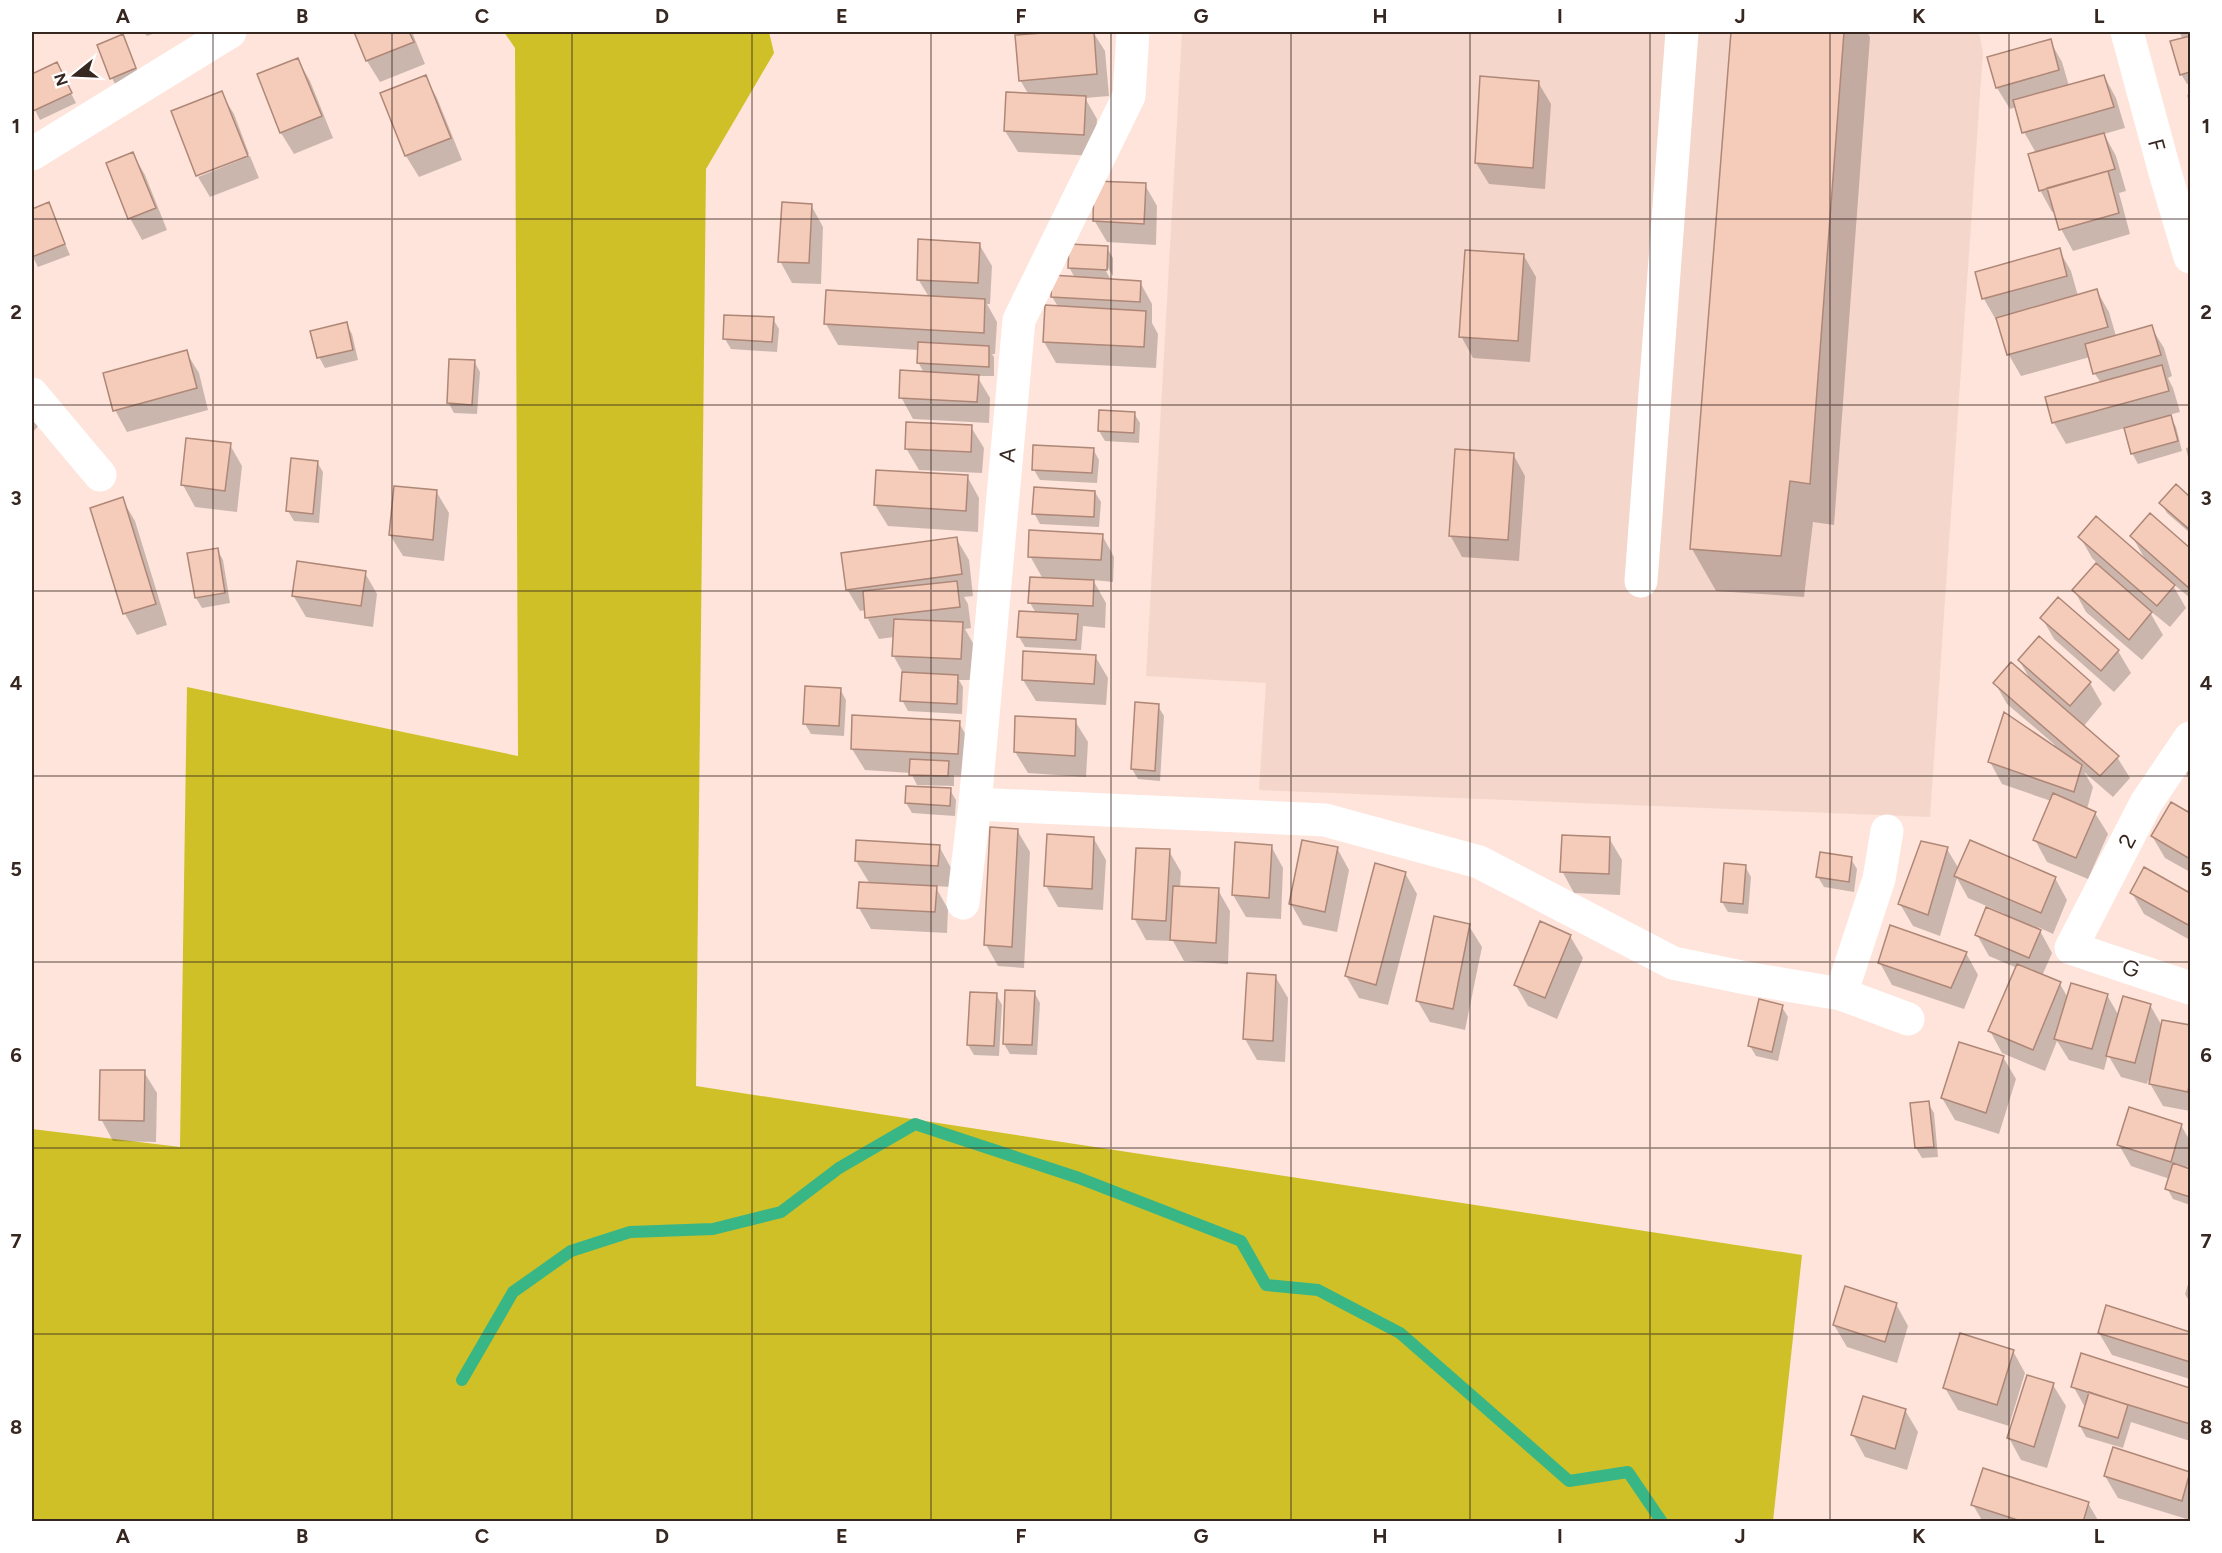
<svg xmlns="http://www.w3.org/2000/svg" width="2222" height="1553" font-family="Figtree,sans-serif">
<rect width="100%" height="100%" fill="#fee4da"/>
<path fill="#f5d6cb" d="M1182,32H1979L1983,52L1930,817L1259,790L1266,683L1146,676Z"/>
<path fill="#cfc028" d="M504,32H769L774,53L706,169L696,1086L1802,1255L1773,1521H1775H32V1129L180,1147L187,687L518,756L515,48Z"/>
<path fill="#0003" d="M144,32H158L147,36Z
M356,32H412L425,64L380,82L367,61Z
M1074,32H1093L1105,51L1109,96L1085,98L1097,119L1095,156L1018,152L1005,131L1029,95L1020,80L1016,36Z
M1733,32H1867L1870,37L1834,525L1813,522L1804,597L1716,591L1692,549Z
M2179,32H2190V83L2187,84L2181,74L2183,39Z
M122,36L141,79L117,88L112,78Z
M2050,41L2062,62L2069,86L2104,76L2116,98L2125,128L2104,134L2116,156L2126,191L2119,193L2130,234L2073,251L2061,229L2055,211L2052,212L2040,190L2036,153L2024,132L2017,107L2010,109L1997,88L1989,58Z
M298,60L310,81L333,138L294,154L281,133L259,75Z
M56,64L76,103L40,120L32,104V76Z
M425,76L437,98L462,160L419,177L406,156L382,94Z
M1538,82L1551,104L1545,189L1489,184L1476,163Z
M221,93L234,114L249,154L198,174V177L173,112Z
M2190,94V107L2187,95Z
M133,154L145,175L167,230L142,240L130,218L108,164Z
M250,156L259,178L210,197L198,177Z
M1145,185L1157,206L1156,245L1107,242L1094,220Z
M48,204L70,255L38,267L32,255V210Z
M811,205L823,227L821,284L792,283L780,261Z
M979,244L992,266L990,304H987L997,322L995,354H992L994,357V376H977L990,398L989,423L913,419L901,397L924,373L918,362L919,350L838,345L826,324L929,297L918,279Z
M1107,248L1113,258V276L1105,263L1102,264L1111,280L1140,282L1152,304V323L1158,334L1156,368L1056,363L1044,342L1059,308L1052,297L1075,278L1069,267Z
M2059,250L2071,271L2078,296L2097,291L2109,312L2116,336L2151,327L2164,348L2172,376L2168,378L2173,388L2180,412L2169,415L2176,427L2182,451L2138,464L2132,453L2125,428L2066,444L2054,423L2047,398L2101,383L2095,374L2090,357L2021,376L2009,355L1999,320H1996L1984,299L1977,273Z
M1524,256L1536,277L1530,362L1473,358L1461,336Z
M773,319L779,329L777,352L731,349L725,339Z
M346,324L352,334L358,360L325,368L319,357Z
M186,352L199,373L208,410L127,432L115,410Z
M474,361L480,372L477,414L454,413L448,402Z
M32,411L40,424L32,433Z
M1134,413L1140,423L1139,443L1105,441L1099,431Z
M971,427L984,448L982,473L919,470L906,448Z
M230,445L242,466L237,512L195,507L183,485Z
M2190,447V466L2186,448Z
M1093,449L1099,460L1097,483L1040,480L1034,470Z
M1513,454L1525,476L1519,561L1462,557L1450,535Z
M317,462L323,472L319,523L294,521L288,511Z
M967,476L979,498L978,532L888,526L875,505Z
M2176,486L2190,499V533L2167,513L2161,503Z
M436,491L449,513L444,561L403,556L390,535Z
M1095,492L1101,502L1099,527L1040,524L1034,513Z
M122,499L135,521L167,625L137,635L125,614L91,509Z
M2150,515L2190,550V598L2171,582L2186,608L2170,627L2148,609L2163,635L2142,660L2086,612L2074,590L2097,563L2092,558L2080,537L2146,561L2132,536Z
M1102,535L1114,557L1113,582L1093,580L1106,603L1105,628L1083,626L1081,650L1025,647L1019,637L1036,613L1030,603L1043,579L1030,556Z
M956,538L969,560L973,596L964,597L968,604L971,628L965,629L974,645L972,680H959L963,687L962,714L908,711L902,700L903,673L893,655L894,637L879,639L867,617L866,610L860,611L847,589Z
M217,549L223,560L230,603L202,608L196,598Z
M365,573L377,594L373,627L306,617L293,595Z
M2058,599L2118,651L2131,673L2114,692L2054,639L2042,618Z
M1095,656L1108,678L1106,705L1036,701L1023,680Z
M2019,660L2090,683L2102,704L2083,727L2117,757L2130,778L2113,797L2084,772L2093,787L2087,809L2095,813L2108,834L2088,879L2047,862L2035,840L2051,801L2002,784L1990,762L2055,745L2007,704L1995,683L2031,681Z
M840,689L846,700L844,736L811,734L805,724Z
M1158,706L1164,716L1160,781L1138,779L1132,769Z
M1075,721L1088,742L1086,777L1028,773L1015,752Z
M959,723L971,744L970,776L954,775V786L917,785L911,773L865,770L852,749Z
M2190,768V781L2186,773Z
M950,790L956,800L955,816L912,813L906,803Z
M2171,804L2190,815V872L2165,858L2152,836Z
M1017,830L1030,852L1024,968L998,966L986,945Z
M1609,838L1622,860L1620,895L1574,893L1562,871Z
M1094,839L1106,860L1103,910L1058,907L1046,886Z
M939,846L951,868L950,887L935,886L948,909L947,933L871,929L859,908L870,884L856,861Z
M1271,846L1283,868L1281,919L1246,917L1233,895Z
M1337,848L1349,870L1337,932L1303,925L1291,904Z
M1947,849L1959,869L2055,878L2067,900L2053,934L2038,927L2052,953L2042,976L2060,984L2068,998L2107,995L2119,1016L2150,1005L2162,1026L2163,1021L2190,1027V1111L2163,1106L2148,1080L2147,1084L2121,1077L2108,1055L2104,1070L2069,1060L2057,1041L2045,1071L2002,1053L1990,1031L2017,968L1989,956L1977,935L2005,914L1968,898L1957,878L1940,936L1913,926L1900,904Z
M1169,851L1181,872L1180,888L1218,890L1230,911L1228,964L1184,961L1173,941L1146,940L1134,918Z
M1851,859L1857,869L1854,892L1824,887L1818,877Z
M1745,866L1751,877L1748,914L1728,912L1722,902Z
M2145,869L2190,895V940L2144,914L2132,893Z
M1405,873L1417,894L1388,1005L1359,998L1346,976Z
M1469,926L1482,947L1465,1030L1430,1022L1417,1000Z
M1570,936L1583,958L1557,1019L1528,1006L1515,984Z
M1966,953L1978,975L1964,1009L1892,985L1880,963Z
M1275,976L1288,998L1285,1062L1257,1060L1245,1039Z
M1034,992L1040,1003L1037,1055L1010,1054L1004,1044Z
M996,994L1002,1005L999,1056L974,1055L968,1045Z
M1782,1007L1788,1017L1778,1061L1756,1056L1750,1046Z
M2003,1057L2016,1079L1999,1134L1955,1120L1942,1098Z
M144,1072L157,1093L156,1142L113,1141L101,1119Z
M1928,1103L1934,1113L1938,1157L1922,1158L1916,1148Z
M2181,1125L2190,1141V1157L2187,1169L2190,1171V1205L2173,1199L2167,1188L2170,1179L2131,1166L2119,1145Z
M2190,1278V1303L2185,1294Z
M1896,1304L1908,1326L1897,1363L1847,1347L1834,1325Z
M2107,1307L2190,1333V1379L2112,1355L2099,1333Z
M2013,1351L2025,1373L2009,1426L1958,1410L1945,1388Z
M2082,1355L2190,1389V1441L2131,1422L2123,1448L2086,1437L2080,1426L2086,1409L2073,1386Z
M2053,1385L2066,1406L2047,1468L2021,1460L2009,1438Z
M1905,1410L1918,1432L1907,1470L1865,1457L1853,1435Z
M2190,1473V1520L2118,1498L2105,1476Z
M2088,1503L2099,1522H1983L1973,1505Z"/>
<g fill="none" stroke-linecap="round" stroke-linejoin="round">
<path stroke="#39b686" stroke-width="12" d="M462,1380L513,1292L571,1251L630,1232L713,1229L781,1212L839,1168L915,1124L1079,1178L1241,1241L1266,1285L1318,1290L1400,1333L1569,1481L1628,1472L1662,1522"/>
</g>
<path fill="#f5cbba" stroke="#ae8777" stroke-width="1.5" d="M354,32H409L414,42L366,61Z
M1056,32H1094L1097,74L1019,81L1015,35Z
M1731,32H1844L1810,484L1790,481L1781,556L1690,549Z
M123,34L136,68L110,79L97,45Z
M2190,36V72L2180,75L2170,41Z
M2051,39L2059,70L1996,88L1987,57Z
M298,58L322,116L280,133L257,74Z
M57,62L72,93L33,111L32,74Z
M426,75L451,138L405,156L380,93Z
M2104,75L2114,107L2022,133L2013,100Z
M1480,76L1539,81L1533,168L1475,163Z
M222,91L248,156L196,176L171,111Z
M1006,92L1086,96L1084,135L1004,131Z
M2104,133L2115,169L2039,191L2028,154Z
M133,152L156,208L128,219L106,163Z
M2108,171L2119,213L2059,230L2047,188Z
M1094,181L1146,183L1144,224L1093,221Z
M49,202L65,244L32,257V209Z
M782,202L812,204L809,263L778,262Z
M918,239L980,243L978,283L917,280Z
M1069,244L1108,246L1107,270L1068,268Z
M2060,248L2067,276L1982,299L1975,272Z
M1465,250L1524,254L1518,341L1459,337Z
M1052,275L1141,281L1140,302L1051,297Z
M2097,289L2108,327L2007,355L1996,318Z
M826,290L985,299L984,333L824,324Z
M1045,305L1146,311L1144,347L1043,342Z
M724,315L774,317L772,342L723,339Z
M347,322L353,350L317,358L310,331Z
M2152,325L2161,355L2093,374L2085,344Z
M918,342L989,346V367L917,363Z
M187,350L197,388L113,411L103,373Z
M449,359L475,360L472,405L447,403Z
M2162,365L2169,391L2052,423L2045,397Z
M900,370L979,375L977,402L899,398Z
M1099,410L1135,412L1134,433L1098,431Z
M2171,415L2178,441L2131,454L2124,428Z
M906,422L972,425L971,452L905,449Z
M186,438L231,443L225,491L181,485Z
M1033,445L1094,448L1092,473L1032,470Z
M1455,449L1514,453L1508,540L1449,536Z
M291,458L318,461L313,514L286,511Z
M876,470L968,475L966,511L874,505Z
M2176,484L2190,497V530L2159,503Z
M394,486L437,490L433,540L389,535Z
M1034,487L1095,491L1094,517L1032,514Z
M123,497L156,604L123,614L90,508Z
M2150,513L2190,548V589L2130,536Z
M2096,516L2175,585L2157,606L2078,537Z
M1029,530L1103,534L1101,560L1028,557Z
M957,537L962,574L846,590L841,553Z
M218,548L225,593L195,598L187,553Z
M297,561L366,571L361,606L292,596Z
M2096,563L2152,612L2129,640L2072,590Z
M1030,577L1094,580L1093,606L1028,603Z
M957,581L960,607L865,618L863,591Z
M2058,597L2119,650L2101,671L2040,618Z
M1019,611L1078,614L1076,640L1017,637Z
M894,619L963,622L961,659L892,656Z
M2039,636L2091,682L2070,706L2018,660Z
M1023,651L1096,655L1094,684L1022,680Z
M2011,662L2119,756L2100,776L1993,683Z
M902,672L958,675L957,704L900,701Z
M805,686L841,688L839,726L803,724Z
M1135,702L1159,704L1155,771L1131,769Z
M2004,712L2082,765L2074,792L1988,762Z
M852,715L960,721L958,754L851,749Z
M1015,716L1076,719L1075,756L1014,752Z
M910,759L949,761L948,776L909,775Z
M906,786L951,788L950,806L905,803Z
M2053,793L2096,812L2076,858L2033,840Z
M2171,802L2190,813V859L2151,836Z
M990,827L1018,829L1012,947L984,945Z
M1047,834L1094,837L1092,889L1044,886Z
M1562,835L1610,837L1609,874L1560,872Z
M856,840L940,845L938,866L855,861Z
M1302,840L1338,847L1325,912L1289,904Z
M1970,840L2056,877L2041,913L1954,876Z
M1921,841L1948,847L1928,915L1898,904Z
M1235,842L1272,845L1269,898L1232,895Z
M1136,848L1170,849L1166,921L1132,919Z
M1820,852L1852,857L1849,882L1816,877Z
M1375,863L1406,872L1376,985L1345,976Z
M1724,863L1746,865L1743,904L1721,902Z
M2144,867L2190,893V926L2130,893Z
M859,882L937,886L935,912L857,908Z
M1173,886L1219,888L1216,943L1170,940Z
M1986,907L2041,930L2029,958L1975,935Z
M1434,916L1470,924L1453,1009L1416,1001Z
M1540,921L1571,935L1545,998L1514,985Z
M1890,925L1967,952L1951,988L1878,963Z
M2017,964L2061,982L2033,1050L1988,1031Z
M1247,973L1276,975L1273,1041L1243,1039Z
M2071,983L2108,994L2092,1049L2054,1039Z
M1005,990L1035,991L1032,1045L1003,1044Z
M970,992L997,993L994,1046L967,1045Z
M2123,996L2151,1004L2135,1063L2106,1056Z
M1759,999L1783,1005L1772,1052L1748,1046Z
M2162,1020L2190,1025V1078L2188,1092L2149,1084Z
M1959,1042L2004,1056L1986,1113L1941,1098Z
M100,1070H145L144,1121L99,1120Z
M1929,1101L1934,1147L1915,1148L1910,1103Z
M2129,1107L2182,1124L2171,1162L2117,1145Z
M2173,1163L2190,1169V1197L2165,1189Z
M1845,1286L1897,1303L1885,1342L1833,1325Z
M2106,1305L2190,1332V1362L2098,1333Z
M1960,1333L2014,1350L1997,1405L1943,1388Z
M2081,1353L2190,1388V1424L2071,1387Z
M2027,1375L2054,1383L2034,1447L2007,1438Z
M2089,1392L2128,1405L2118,1438L2079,1426Z
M1863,1396L1906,1409L1895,1449L1851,1435Z
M2113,1447L2190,1472L2182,1501L2104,1476Z
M1983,1468L2089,1502L2083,1522H2024L1971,1505Z"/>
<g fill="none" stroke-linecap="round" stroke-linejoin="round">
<path stroke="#fff" stroke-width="33" d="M2127,32L2164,169L2190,257
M32,154L230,32
M32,394L100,475
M1641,581L1682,32
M2190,738L2146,803L2071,948L2190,988
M975,804L1325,820L1479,862L1673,963L1751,979L1841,994L1908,1019
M963,903L975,804L1019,320L1129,96L1133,32
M1841,994L1879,879L1887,831"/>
</g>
<path fill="none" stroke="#372721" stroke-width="1.5" stroke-opacity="0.55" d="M213,32V1522M392,32V1522M572,32V1522M752,32V1522M931,32V1522M1111,32V1522M1291,32V1522M1470,32V1522M1650,32V1522M1830,32V1522M2009,32V1522M32,219H2190M32,405H2190M32,591H2190M32,776H2190M32,962H2190M32,1148H2190M32,1334H2190"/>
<g text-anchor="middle" stroke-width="4.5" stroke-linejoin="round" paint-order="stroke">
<g font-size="22" fill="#372721" stroke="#fff">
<text transform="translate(2157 145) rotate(75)" y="8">F</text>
<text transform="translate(1007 455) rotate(-85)" y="8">A</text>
<text transform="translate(2127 841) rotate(-63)" y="8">2</text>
<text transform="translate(2131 968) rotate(18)" y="8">G</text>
</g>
</g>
<rect width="2222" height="1553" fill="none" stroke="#ffffff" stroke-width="66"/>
<g transform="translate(75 75) rotate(252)" stroke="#ffffff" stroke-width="4.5" paint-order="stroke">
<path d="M0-4.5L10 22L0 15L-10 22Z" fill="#372721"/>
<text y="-9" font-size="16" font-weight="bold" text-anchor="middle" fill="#372721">N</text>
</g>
<rect x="33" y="33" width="2156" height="1487" fill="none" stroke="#372721" stroke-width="2"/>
<g font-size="20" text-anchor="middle" font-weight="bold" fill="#372721">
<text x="123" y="23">A</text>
<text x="302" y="23">B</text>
<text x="482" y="23">C</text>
<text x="662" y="23">D</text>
<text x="842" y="23">E</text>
<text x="1021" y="23">F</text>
<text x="1201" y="23">G</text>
<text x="1380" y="23">H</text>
<text x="1560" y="23">I</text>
<text x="1740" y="23">J</text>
<text x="1919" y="23">K</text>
<text x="2099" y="23">L</text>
<text x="16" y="133">1</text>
<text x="2206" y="133">1</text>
<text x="16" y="319">2</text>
<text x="2206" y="319">2</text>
<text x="16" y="505">3</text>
<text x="2206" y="505">3</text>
<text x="16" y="690">4</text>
<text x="2206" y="690">4</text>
<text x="16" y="876">5</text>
<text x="2206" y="876">5</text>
<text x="16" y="1062">6</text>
<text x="2206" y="1062">6</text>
<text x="16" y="1248">7</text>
<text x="2206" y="1248">7</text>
<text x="16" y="1434">8</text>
<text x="2206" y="1434">8</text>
<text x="123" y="1543">A</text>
<text x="302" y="1543">B</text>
<text x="482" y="1543">C</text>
<text x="662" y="1543">D</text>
<text x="842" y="1543">E</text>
<text x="1021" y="1543">F</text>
<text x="1201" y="1543">G</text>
<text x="1380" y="1543">H</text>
<text x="1560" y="1543">I</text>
<text x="1740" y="1543">J</text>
<text x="1919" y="1543">K</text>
<text x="2099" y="1543">L</text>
</g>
</svg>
